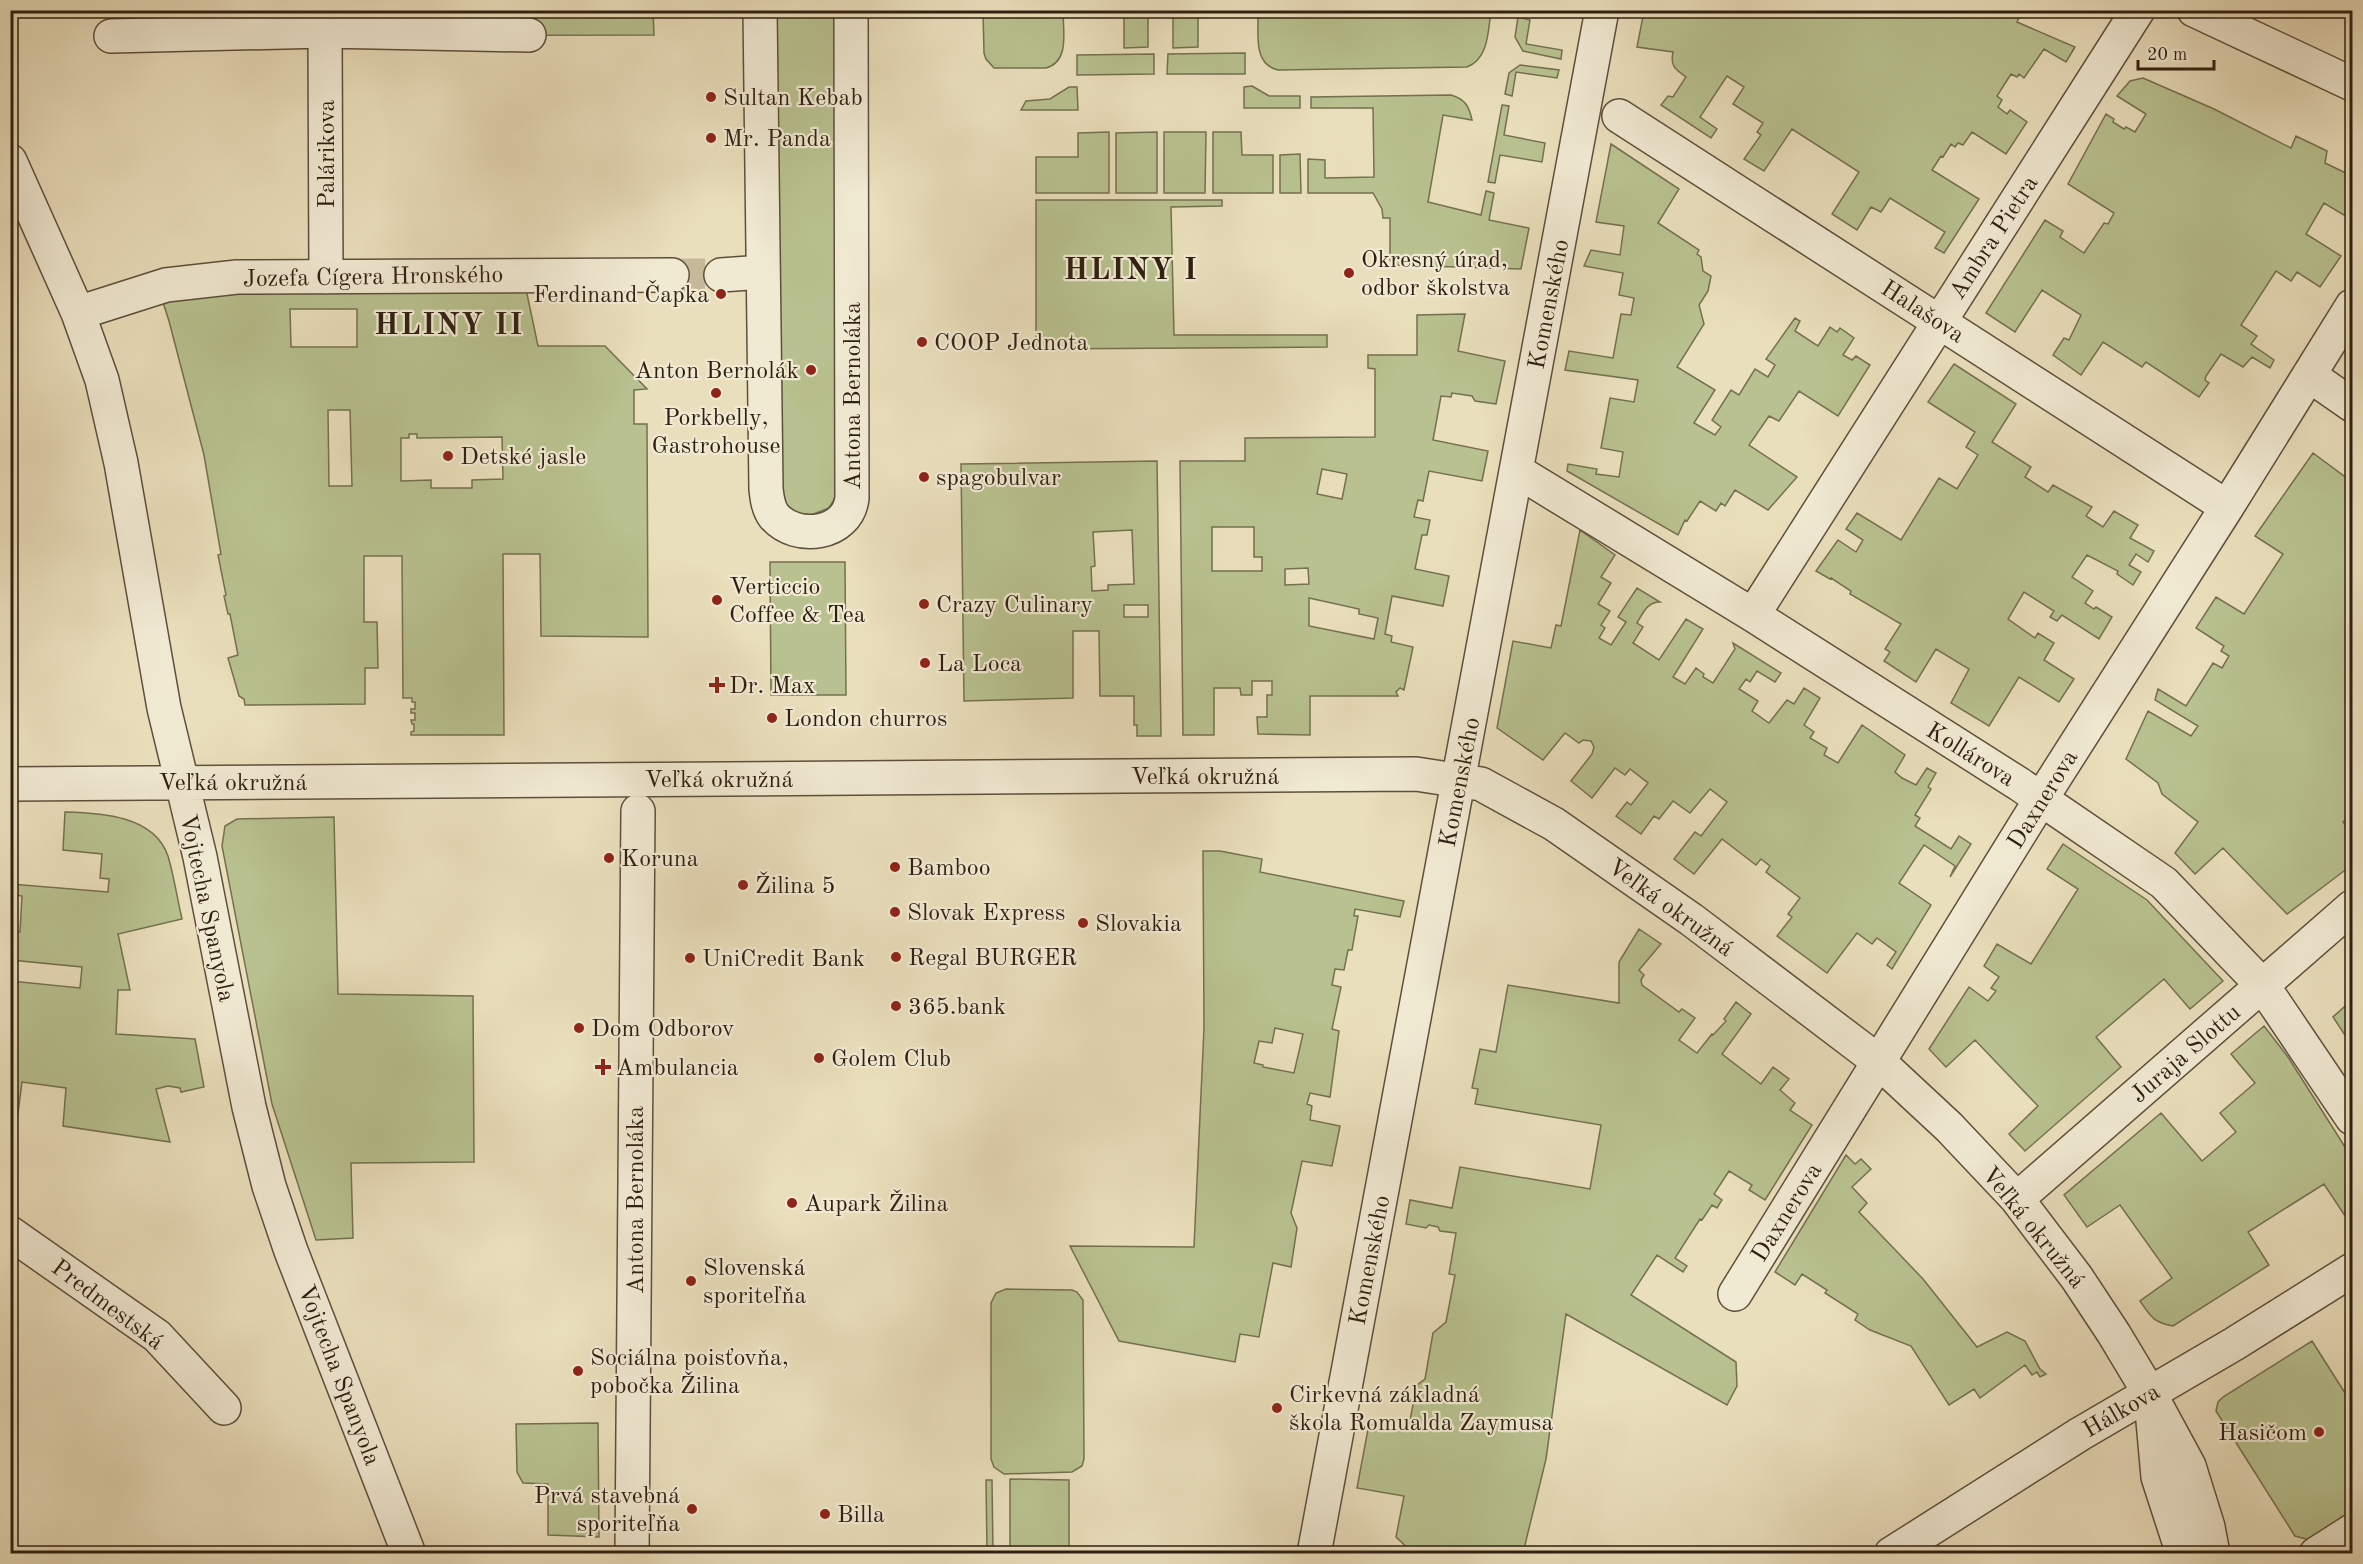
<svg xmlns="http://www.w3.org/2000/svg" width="2363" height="1564" font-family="'Old Standard TT',serif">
<rect width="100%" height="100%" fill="#eadfbc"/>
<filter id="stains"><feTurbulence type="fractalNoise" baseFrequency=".00333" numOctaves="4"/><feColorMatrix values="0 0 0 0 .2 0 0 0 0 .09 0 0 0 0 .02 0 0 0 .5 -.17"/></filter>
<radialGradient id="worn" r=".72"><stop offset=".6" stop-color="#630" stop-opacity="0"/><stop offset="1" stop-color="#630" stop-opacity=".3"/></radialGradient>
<path fill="#b8c18f" stroke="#747050" stroke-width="1.5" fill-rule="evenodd" d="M653,10L654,35L111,36L109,11Z
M774,11H835L837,488L834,500L829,508L811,515L791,512L779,501Z
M983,11H1063C1063,30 1070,62 1046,68H994L986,59L984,53Z
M1258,11V10L1491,11C1488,30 1489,59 1467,67L1278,70C1252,64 1259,32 1258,11Z
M2022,11L2017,22L2075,47L2066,62L2044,49L2024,78L2019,74L2017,77L2011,74L1997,96L2002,100L1998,107L2007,114L2010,110L2027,122L2006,154L1972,132L1963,145L1958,143L1955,147L1951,144L1943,157L1941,156L1932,170L1979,199L1944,253L1935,248L1945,232L1890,198L1881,212L1871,207L1857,230L1832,214L1859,172L1792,129L1764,171L1744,159L1761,135L1757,132L1763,123L1733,104L1744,87L1727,76L1700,117L1717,129L1711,138L1661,105L1668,96L1673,97L1686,77C1675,69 1670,66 1673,52L1637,47L1644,11Z
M1124,15H1148V47L1124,48Z
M1173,15H1198V47L1173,48Z
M1518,17L1530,20L1526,44L1562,50L1561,59L1523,51L1515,37Z
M1245,53V74H1167L1168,54Z
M1154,54V74L1077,75V55Z
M1520,65L1559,70L1557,78L1516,72L1512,96L1505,94L1509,73Z
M2143,78L2214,109L2291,148L2296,136L2327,151L2325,163L2352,176V220L2324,203L2306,234L2341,256L2320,287L2297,272L2291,281L2276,271L2241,325L2257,336L2251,344L2274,360L2270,368L2252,357L2243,367L2221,354L2206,376L2205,380L2209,383L2199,397L2146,362L2142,367L2103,342L2081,375L2053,355L2064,338L2069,340L2081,315L2042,290L2015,332L1986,313L2045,220L2063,231L2060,237L2084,253L2104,223L2108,224L2114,213L2068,184L2106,114L2114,119L2113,122L2124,129L2126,127L2135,132L2146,114L2117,96L2130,81Z
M1252,86L1269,96H1300V108H1244V87Z
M1069,87H1077L1078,110H1021L1026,101L1050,99Z
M1451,95C1465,99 1469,106 1472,120L1443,115L1428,202L1481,215L1486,191L1494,193L1489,220L1529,228L1521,269L1394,265L1390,260V218H1383L1382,209L1373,193H1308V159L1325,160V178L1374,177L1373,108H1311V97Z
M1502,105L1509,106L1504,135L1545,143L1542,162L1500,155L1495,183L1488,182Z
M1109,132V193H1036V157H1078V133Z
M1157,132V193H1116V133Z
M1164,132H1206L1205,193H1164Z
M1213,132H1241L1242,155H1273V193H1213Z
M1611,144L1679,189L1658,223L1699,250L1697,254L1701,257L1703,271L1711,276L1708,291L1699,305L1704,324L1677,367L1715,390L1694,423L1715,435L1721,427L1712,420L1731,390L1739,395L1755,369L1768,377L1775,365L1766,359L1795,318L1800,321L1795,331L1818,346L1830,327L1837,332L1840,328L1854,338L1843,355L1852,360L1856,356L1870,365L1838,416L1799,391L1779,421L1769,416L1749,445L1797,477L1768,510L1735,490L1725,506L1721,503L1716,511L1700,501L1687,521L1685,520L1678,535L1567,471L1568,464L1597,469L1596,474L1619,477L1623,452L1601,448L1610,398L1634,402L1638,380L1565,370L1569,351L1613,358L1621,314L1631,315L1634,298L1619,295L1623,273L1584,266L1591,250L1620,255L1624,226L1596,222Z
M1300,154L1301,193H1280V155Z
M1036,200H1222V206L1171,207L1174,335H1327V347L1036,349Z
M523,275L538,346H605L647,389L634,390V424H647L648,637L541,636L540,554H503L504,735H411V732L414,731V724H412L411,720H415V713H411V709H415V702H412V698H403L402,556H364V622H377L378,668H365V704L245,705L244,699L239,696L228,658L238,655L230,614H228L224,596L226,595L218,555L221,554L204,455L169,321L158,287ZM290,309H357V347H291ZM328,410H350L352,486H329ZM409,434H417V438L502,437L503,479L472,480V488H431V480L401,481V438H409Z
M1465,314L1458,351L1505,361L1496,404L1475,401L1472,396L1452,393L1451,397L1441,396L1433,440L1488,451L1482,481L1429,471L1423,501L1418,500L1414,517L1430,520L1427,535H1422L1415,569L1449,576L1443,606L1392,596L1385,634L1392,636L1391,642L1413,647L1404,690L1400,688L1396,692L1398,696H1310V735L1258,734L1257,717H1267V695H1272V681H1252V695H1241L1240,688H1214V735H1183L1180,461H1245V438L1375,437V369L1368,368V355H1417V315ZM1322,469L1347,474L1342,499L1317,494ZM1212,527H1254V557H1262V571H1212ZM1285,569L1308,568L1309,584L1285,585ZM1309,598L1359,609V614L1378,618L1374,639L1309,626Z
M1954,364L2016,404L1992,442L2031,467L2025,477L2048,492L2053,485L2092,507L2086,516L2103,527L2114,511L2138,525L2130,538L2154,551L2148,562L2136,554L2129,565L2141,572L2133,585L2117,574L2118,571L2087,555L2072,577L2093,591L2085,603L2094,609L2096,607L2112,617L2099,639L2062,615L2057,621L2050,617L2054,611L2024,592L2008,619L2035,638L2038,633L2054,643L2044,660L2074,679L2059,702L2019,677L1989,726L1951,703L1969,669L1936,649L1916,682L1884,661L1890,652L1885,649L1901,624L1850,594L1851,591L1831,578L1830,579L1816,571L1838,540L1856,552L1863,540L1846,529L1857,513L1901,540L1939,478L1957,489L1978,455L1966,447L1975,432L1928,402Z
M2313,453L2352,482V813L2343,822L2352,834V865L2287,914L2223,848L2195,874L2175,853L2198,822L2162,794L2158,783L2126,759L2148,711L2191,736L2198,726L2155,700L2158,689L2186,706L2213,663L2222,668L2229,656L2221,651L2224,646L2196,628L2216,597L2244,614L2283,554L2255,536Z
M1157,461L1161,736H1137V725H1134V696H1100L1099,631H1073V698L964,701L961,464ZM1132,530L1134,584L1108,585V590L1092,591L1091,567L1095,566L1093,532ZM1124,605H1148V617H1124Z
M1580,530L1615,555L1601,577L1611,583L1598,604L1610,611L1601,625L1605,628L1599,638L1611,645L1626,622L1618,617L1637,588L1660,602C1647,602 1643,613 1637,623L1643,627L1633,643L1659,660L1686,619L1703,629L1673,677L1685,684L1696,668L1704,674L1703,677L1713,683L1735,649L1733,643L1781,673L1775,682L1757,671L1750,682L1746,679L1739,689L1758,701L1752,711L1769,723L1787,700L1794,704L1804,688L1820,698L1804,725L1814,732L1810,738L1827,748L1824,755L1838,763L1862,725L1905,755L1895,772L1902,778L1916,785L1927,768L1936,773L1928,787L1931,789L1915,815L1920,818L1915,826L1951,849L1959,836L1971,844L1950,877L1955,866L1924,845L1899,883L1931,905L1892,969L1887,965L1896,952L1877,938L1872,944L1857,933L1827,973L1777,936L1792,917L1788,914L1800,898L1766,872L1770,866L1761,859L1756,865L1722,839L1694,874L1674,859L1695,832L1701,836L1727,802L1710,789L1690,813L1673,801L1659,819L1654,816L1641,834L1616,816L1627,802L1631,805L1648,783L1630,769L1625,775L1615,768L1592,798L1571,781L1592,754L1594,747L1591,741L1583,740L1579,743L1565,733L1543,760L1497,728L1513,641L1551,648L1556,625L1561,626Z
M770,562H845L846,695H771Z
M65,812C100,813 154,815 168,856C174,876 177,898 182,919L118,934L130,990H118L116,1034L195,1039L204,1087L181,1092L180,1088L168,1086L156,1089L170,1142L63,1126L66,1088L22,1082L13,1152L11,1151V981L80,988L82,967L11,960V931L20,932L22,896L11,894V884L108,892L109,879L100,878L102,854L63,850Z
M334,817L338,994L473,996L474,1162L351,1163L353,1238L316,1240L272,1104L222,846L225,826L237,819Z
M2063,844L2147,900L2223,981L2190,1009L2164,979L2096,1037L2121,1067L2025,1151L2009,1134L2038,1106L1975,1040L1946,1067L1929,1049L1969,987L1988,1001L1996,991L1991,988L1999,977L1984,966L1997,944L2031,964L2078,889L2047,869Z
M1203,851H1220L1262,859L1260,872L1404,901L1400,917L1355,909L1354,916H1358L1352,950H1348L1344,970L1335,969L1332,985L1341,987L1332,1029L1339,1031L1330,1097L1310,1093L1307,1104L1312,1106L1310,1120L1340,1126L1332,1166L1302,1161L1291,1213L1297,1228L1291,1267L1273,1263L1259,1337L1240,1334L1235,1362L1119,1341L1070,1246L1194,1247L1204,1028ZM1275,1028L1303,1034L1294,1073L1263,1067V1065L1254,1063L1259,1041L1272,1043Z
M1639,929L1661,944L1639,970L1644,975L1641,980L1642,985L1679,1012L1682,1009L1695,1018L1679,1040L1697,1053L1712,1034L1713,1035L1726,1021L1724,1019L1736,1002L1751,1014L1722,1054L1761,1084L1773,1067L1789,1079L1780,1090L1795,1103L1790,1110L1812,1125L1765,1200L1749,1190L1752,1185L1729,1171L1714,1194L1722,1200L1717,1208L1712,1205L1702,1220L1700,1219L1675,1258L1687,1266L1683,1272L1657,1255L1631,1295L1736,1362L1737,1386L1727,1405L1566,1314L1546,1459L1523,1553H1413L1396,1537L1404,1496L1357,1488L1369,1424L1408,1430L1417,1385L1425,1379L1433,1333L1446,1322L1455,1275L1449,1274L1456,1233L1440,1231L1438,1227L1429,1225L1426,1228L1406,1224L1410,1200L1452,1208L1460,1167L1590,1189L1601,1125L1475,1104L1478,1089L1472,1088L1480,1049L1496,1052L1508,985L1619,1003V962Z
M2352,1000V1046L2333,1017Z
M2264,1026L2288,1057L2352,1158V1211L2345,1216L2324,1184L2248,1232L2269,1265L2173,1326C2153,1322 2151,1317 2140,1301L2172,1278L2120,1205L2087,1227L2064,1195L2161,1113L2202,1161L2236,1132L2220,1113L2255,1083L2231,1054Z
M1846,1155L1855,1164L1861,1159L1871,1169L1852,1187L1867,1203L1859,1212L1923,1279L1977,1347L2007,1332L2025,1341L2040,1369L2046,1374L2040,1377L2037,1372L2032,1375L2025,1365L1980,1398L1974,1389L1949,1405L1911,1346L1870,1330L1855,1320L1858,1314L1825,1293L1827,1290L1802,1274L1795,1285L1775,1272Z
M1006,1289L1072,1290L1077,1292L1083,1300L1084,1459L1082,1466L1072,1472L1004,1474L994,1467L991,1459V1303L996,1293Z
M2312,1341L2352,1404V1516L2310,1540L2295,1536L2216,1411L2218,1402L2223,1397Z
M598,1423L599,1537L548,1535V1484L523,1483L517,1472L516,1424Z
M1010,1479L1069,1480V1553H1010Z
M986,1480H992L993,1553H987Z"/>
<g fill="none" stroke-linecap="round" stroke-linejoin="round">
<path stroke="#c5b99a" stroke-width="33" stroke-dasharray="33 16" stroke-linecap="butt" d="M672,275H721"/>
<defs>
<path id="minor" d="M760,10L766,489C767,498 768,508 774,516C796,542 848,535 852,498L851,10
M2194,10L2352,84
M325,31L326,277
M111,36L325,31L529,35
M1619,116L2227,507
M10,161L78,313L102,380L121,463L164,708L200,857L249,1107L269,1186L291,1251L409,1554
M721,275L763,272
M78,313L166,285L237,277L672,275
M2309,375L2352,405
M1517,471L1753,615L2019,784L2164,883L2263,986L2352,1118
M1753,615L2138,10
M10,784L1416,774L1481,784L1554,824L1692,920L1878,1061L1949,1127L2017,1199L2077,1278L2114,1334L2150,1394L2189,1466L2208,1527L2213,1554
M2017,1199L2352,907
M10,1233L157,1336L224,1408
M1735,1294L2041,799L2227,507L2352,306
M2152,1410L2158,1477L2183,1554
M632,1554L638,811
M1314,1554L1602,10
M1891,1554L2080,1434L2234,1344L2352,1270
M2316,1554L2352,1531"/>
</defs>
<use href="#minor" stroke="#5e4f3c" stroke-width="36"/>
<use href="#minor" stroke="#f1ead3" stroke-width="33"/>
</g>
<g fill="#8f2418" stroke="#f1ead3" stroke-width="2">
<circle cx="711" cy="97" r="6"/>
<circle cx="711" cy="138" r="6"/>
<circle cx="1349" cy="273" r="6"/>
<circle cx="721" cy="294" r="6"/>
<circle cx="922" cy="342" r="6"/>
<circle cx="811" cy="370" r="6"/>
<circle cx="716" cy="393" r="6"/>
<circle cx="448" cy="456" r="6"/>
<circle cx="924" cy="477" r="6"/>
<circle cx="717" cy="600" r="6"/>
<circle cx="924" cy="604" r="6"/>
<circle cx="925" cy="663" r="6"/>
<path d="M714 676h6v6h6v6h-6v6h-6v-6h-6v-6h6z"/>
<circle cx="772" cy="718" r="6"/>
<circle cx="609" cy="858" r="6"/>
<circle cx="895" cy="867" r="6"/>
<circle cx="743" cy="885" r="6"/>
<circle cx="895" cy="912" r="6"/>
<circle cx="1083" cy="923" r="6"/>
<circle cx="896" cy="957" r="6"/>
<circle cx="690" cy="958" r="6"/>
<circle cx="896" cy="1006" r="6"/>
<circle cx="579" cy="1028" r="6"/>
<circle cx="819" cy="1058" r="6"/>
<path d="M600 1058h6v6h6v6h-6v6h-6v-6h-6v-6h6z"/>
<circle cx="792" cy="1203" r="6"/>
<circle cx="691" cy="1281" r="6"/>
<circle cx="578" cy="1371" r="6"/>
<circle cx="1277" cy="1408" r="6"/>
<circle cx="2319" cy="1432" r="6"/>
<circle cx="692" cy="1509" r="6"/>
<circle cx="825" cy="1514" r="6"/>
</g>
<g text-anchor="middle" stroke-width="4.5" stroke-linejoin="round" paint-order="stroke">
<g font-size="24" fill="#2f1f11" stroke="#f1ead3" text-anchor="start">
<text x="723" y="105">Sultan Kebab</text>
<text x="723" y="146">Mr. Panda</text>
<text x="1361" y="267">Okresný úrad,<tspan x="1361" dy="28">odbor školstva</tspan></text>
<text x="709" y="302" text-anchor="end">Ferdinand Čapka</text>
<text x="934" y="350">COOP Jednota</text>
<text x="799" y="378" text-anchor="end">Anton Bernolák</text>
<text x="716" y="425" text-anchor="middle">Porkbelly,<tspan x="716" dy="28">Gastrohouse</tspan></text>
<text x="460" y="464">Detské jasle</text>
<text x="936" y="485">spagobulvar</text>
<text x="729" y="594">Verticcio<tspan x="729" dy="28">Coffee &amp; Tea</tspan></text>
<text x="936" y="612">Crazy Culinary</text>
<text x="937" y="671">La Loca</text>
<text x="729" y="693">Dr. Max</text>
<text x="784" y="726">London churros</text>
<text x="621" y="866">Koruna</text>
<text x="907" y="875">Bamboo</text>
<text x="755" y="893">Žilina 5</text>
<text x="907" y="920">Slovak Express</text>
<text x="1095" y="931">Slovakia</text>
<text x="908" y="965">Regal BURGER</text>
<text x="702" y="966">UniCredit Bank</text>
<text x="908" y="1014">365.bank</text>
<text x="591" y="1036">Dom Odborov</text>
<text x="831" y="1066">Golem Club</text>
<text x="616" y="1075">Ambulancia</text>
<text x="804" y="1211">Aupark Žilina</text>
<text x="703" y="1275">Slovenská<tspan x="703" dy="28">sporiteľňa</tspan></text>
<text x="590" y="1365">Sociálna poisťovňa,<tspan x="590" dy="28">pobočka Žilina</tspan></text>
<text x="1289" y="1402">Cirkevná základná<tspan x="1289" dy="28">škola Romualda Zaymusa</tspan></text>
<text x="2307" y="1440" text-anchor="end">Hasičom</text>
<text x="680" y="1503" text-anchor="end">Prvá stavebná<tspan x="680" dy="28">sporiteľňa</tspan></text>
<text x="837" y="1522">Billa</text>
</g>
<g font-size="24" fill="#2f1f11" stroke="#f1ead3">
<text transform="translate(326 154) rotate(-90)" y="8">Palárikova</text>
<text transform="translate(1993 237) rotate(-57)" y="8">Ambra Pietra</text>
<text transform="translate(373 276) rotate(-1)" y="8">Jozefa Cígera Hronského</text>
<text transform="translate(1548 304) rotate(-79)" y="8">Komenského</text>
<text transform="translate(1923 311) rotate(33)" y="8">Halašova</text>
<text transform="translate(852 396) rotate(-90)" y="8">Antona Bernoláka</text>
<text transform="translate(1971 754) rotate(32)" y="8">Kollárova</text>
<text x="1205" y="784">Veľká okružná</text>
<text x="719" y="787">Veľká okružná</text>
<text x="233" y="790">Veľká okružná</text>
<text transform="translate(1459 782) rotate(-79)" y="8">Komenského</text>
<text transform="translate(2042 799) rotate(-58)" y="8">Daxnerova</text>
<text transform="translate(1671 907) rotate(36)" y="8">Veľká okružná</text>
<text transform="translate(208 908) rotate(78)" y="8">Vojtecha Spanyola</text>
<text transform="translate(2185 1053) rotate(-41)" y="8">Juraja Slottu</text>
<text transform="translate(635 1200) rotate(-90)" y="8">Antona Bernoláka</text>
<text transform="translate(1786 1212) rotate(-58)" y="8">Daxnerova</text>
<text transform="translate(2034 1227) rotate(51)" y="8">Veľká okružná</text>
<text transform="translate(1369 1260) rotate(-79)" y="8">Komenského</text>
<text transform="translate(108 1304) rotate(37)" y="8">Predmestská</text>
<text transform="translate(340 1375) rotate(69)" y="8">Vojtecha Spanyola</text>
<text transform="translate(2121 1410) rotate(-30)" y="8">Hálkova</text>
</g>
<g font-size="30" font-weight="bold" letter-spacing="1.5" fill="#2f1f11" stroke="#f1ead3">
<text x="1131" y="279">HLINY I</text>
<text x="449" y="334">HLINY II</text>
</g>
</g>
<rect width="2363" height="1564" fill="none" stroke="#eadfbc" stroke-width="36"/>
<rect x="12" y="12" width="2339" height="1540" fill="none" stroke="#2f1f11" stroke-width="3"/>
<rect x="18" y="18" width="2327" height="1528" fill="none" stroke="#2f1f11" stroke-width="1.5"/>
<path d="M2138 60v9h76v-9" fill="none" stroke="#2f1f11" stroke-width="3"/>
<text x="2147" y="60" font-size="18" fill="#2f1f11" stroke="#f1ead3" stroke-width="4.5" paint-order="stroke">20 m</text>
<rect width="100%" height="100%" filter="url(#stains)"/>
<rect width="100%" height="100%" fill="url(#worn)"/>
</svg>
